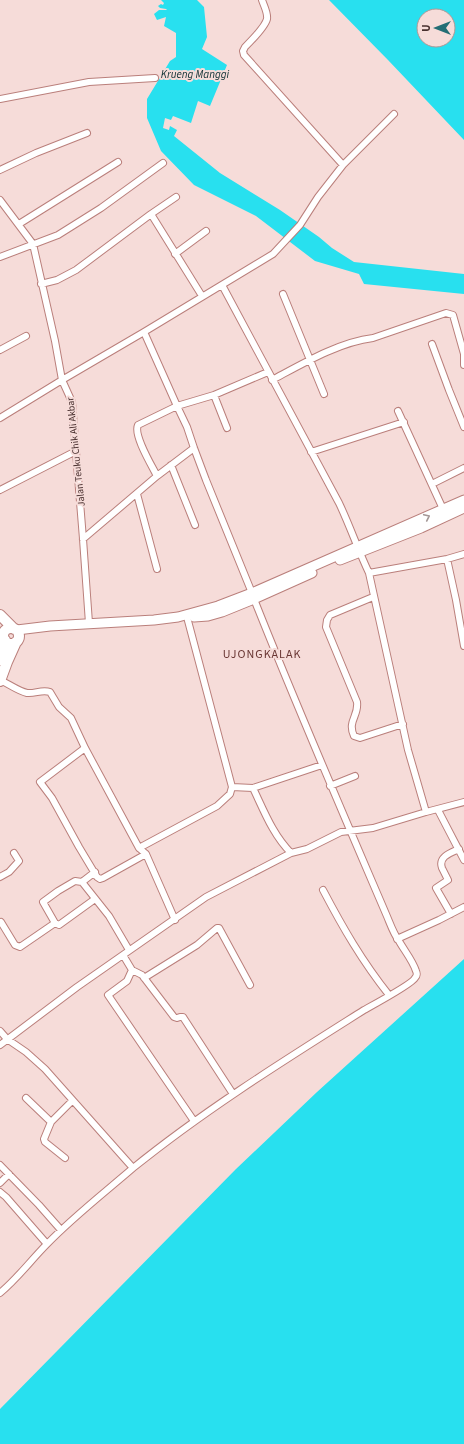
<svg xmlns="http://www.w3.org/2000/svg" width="464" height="1444" font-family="'Source Sans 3',sans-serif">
<rect width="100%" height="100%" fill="#f6dcd9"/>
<path fill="#28e0ef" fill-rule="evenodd" d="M161,0H197L204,7L207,37L202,49L227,65L210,106L198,101L191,123L173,116L171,120L165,118L163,128L169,130L170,126L177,130L174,136L220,173L280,210L319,237L332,248L354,262L464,274V294L364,284L359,274L315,261L256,216L194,185L161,151L147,118V99L170,61L176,57V33L164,26L166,17L157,20L154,14L159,10H167L166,9L160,8L158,6L161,4L163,5L164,3Z
M329,0H464V140L388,60ZM424,16H448V40H424Z
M464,959V1444H0V1409L236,1169L317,1092Z"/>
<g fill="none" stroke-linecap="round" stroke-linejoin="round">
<defs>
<path id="minor" d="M262,0C264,6 268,13 267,19C265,27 251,41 245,47L243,51L244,55L343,165
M0,99L89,82L155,78
M0,170L36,153L87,133
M176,197L151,214L202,296
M0,200L33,244L55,341L62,380L72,402L83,539L89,623
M19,224L118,162
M175,254L206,231
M0,257L58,235L101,208L163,163
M41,284L57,280L76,270L151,214
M222,285L339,503C350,526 358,550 369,573L408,750L426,812
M283,294L324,394
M144,332L177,406L187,427L194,448L206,480L252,593
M432,344L449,390L464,427
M0,350L26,336
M464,355V365
M272,380C302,364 339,342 373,338L446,313L453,315L464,354
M214,395L227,428
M398,411L443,509
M0,418L62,380L144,332L273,254L300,225L318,197L343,165L394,114
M311,452L404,422
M171,465L195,525
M157,476C152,466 133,435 138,425L177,406L214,395L268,372
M432,484L464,468
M0,490L76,451
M137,494L157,569
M83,539L157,476L194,448
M447,559L456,600L464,646
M369,573L447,559L464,554
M373,597L330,615L327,620L326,627L357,702C359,716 347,721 354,736L360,738L403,724
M0,680C9,684 18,691 27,693C35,694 42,689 50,692L59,707L71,718L85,748L139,848L146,854L175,920
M85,748L40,782L52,798L79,847L97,877L100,879L103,878L146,854
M330,786L355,776
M232,787L253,788L322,765
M253,788C264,811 273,835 291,853
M438,810L464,860
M139,848L217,806L230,794L232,787L187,617
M0,877L9,872L19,861L14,853
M82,882L95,872
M323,890C343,928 362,961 389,995
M95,899L59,925L55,923L43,902L58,891L75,881L82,882L109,916L129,950
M451,914L436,888L448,880C446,876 444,872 442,868C438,857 450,853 459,849
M0,923L1,922L15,945L20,947L55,923
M397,939L439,920L464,907
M123,955L132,970L142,975L174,1017L177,1018L180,1017H183L233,1094
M132,970L127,981L108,995L194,1121
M144,978L197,945L217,928H219L250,985
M0,1031L7,1039L26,1052L45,1069L133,1168C104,1193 73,1217 47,1244C31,1260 18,1278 0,1293
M0,1045L77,987L206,897L291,853L307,849L341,832L373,828L426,812L464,802
M26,1098L51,1122
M65,1158L45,1142L44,1139L51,1122L72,1101
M0,1165L39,1205L61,1230
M133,1168C206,1109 285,1060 364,1010C373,1005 412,984 415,978C417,976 417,973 416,971C413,961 404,950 399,941C393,933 390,923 386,914C341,809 296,705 254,599
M0,1183L9,1174
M0,1192L6,1197L47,1244"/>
<path id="primary" d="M340,560L421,528L464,508
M194,617L208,616L222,612L254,599L312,573
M17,630L50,626L154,620L178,617L218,606L252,593L464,500"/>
<path id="trunk" d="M0,615L14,629
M3 636a8 8 0 1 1 16 0a8 8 0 1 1-16 0Z
M0,660L5,640
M0,681L7,662L16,642"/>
</defs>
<use href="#minor" stroke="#ba7f7b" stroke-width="8"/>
<use href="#primary" stroke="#ba7f7b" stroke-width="11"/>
<use href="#trunk" stroke="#ba7f7b" stroke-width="12"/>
<use href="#minor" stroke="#fff" stroke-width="6"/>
<use href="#primary" stroke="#fff" stroke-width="9"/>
<use href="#trunk" stroke="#fff" stroke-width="10"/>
</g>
<defs><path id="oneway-chevron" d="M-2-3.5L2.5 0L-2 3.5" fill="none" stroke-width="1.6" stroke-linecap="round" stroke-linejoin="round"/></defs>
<use stroke="#a49796" href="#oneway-chevron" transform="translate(427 517) rotate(-25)"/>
<g text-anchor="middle" stroke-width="4" stroke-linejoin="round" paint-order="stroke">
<g font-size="10" fill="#482f2e" stroke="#f6dcd9">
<text transform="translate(75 452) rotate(-96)" y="4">Jalan Teuku Chik Ali Akbar</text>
</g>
<g font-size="11" font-style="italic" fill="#0b2f32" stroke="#f6dcd9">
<text x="195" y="78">Krueng Manggi</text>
</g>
<g font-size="12" letter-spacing="1" fill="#693633" stroke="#f6dcd9">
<text x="262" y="658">UJONGKALAK</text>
</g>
</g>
<g transform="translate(436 28) rotate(270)"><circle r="19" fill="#f6dcd9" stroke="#b09795"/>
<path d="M0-3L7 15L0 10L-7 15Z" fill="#246e75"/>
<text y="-6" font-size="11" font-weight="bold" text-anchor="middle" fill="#482f2e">U</text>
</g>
</svg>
